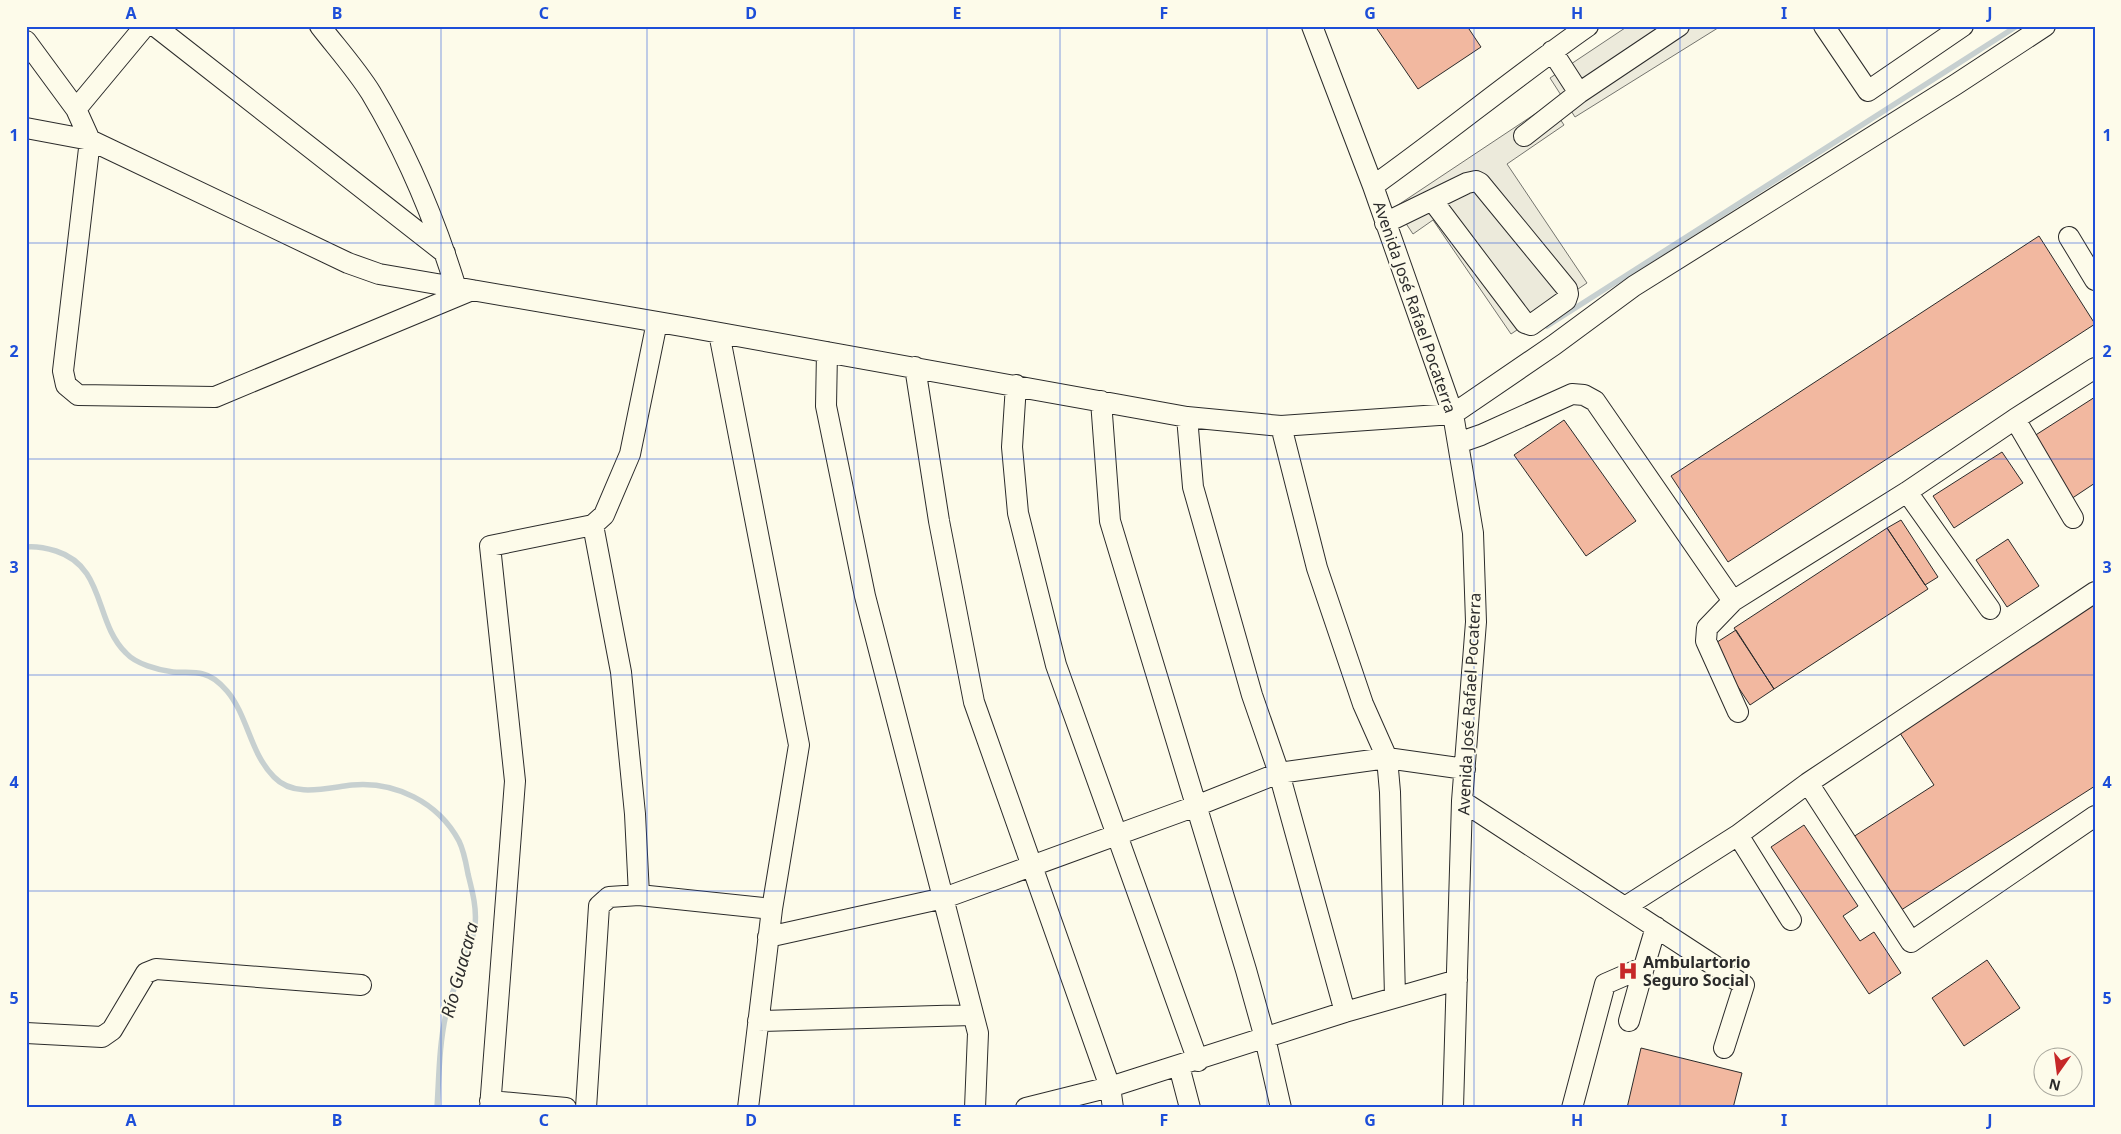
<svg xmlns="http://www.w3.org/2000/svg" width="2121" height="1134" font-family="'Noto Sans',sans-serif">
<rect width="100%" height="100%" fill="#fdfbea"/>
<path fill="#eceadb" stroke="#74746e" d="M1628,26H1721L1575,117L1550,78Z
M1550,104L1564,125L1507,164L1587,283L1511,334L1433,220L1413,234L1395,207Z"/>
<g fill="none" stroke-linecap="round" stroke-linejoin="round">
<path stroke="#c7d0d0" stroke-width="5.5" d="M1547,326L2017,26
M26,547C36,546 46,548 56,551C106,567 94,622 126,653C136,664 158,670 173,672C182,673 193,671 203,674C212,676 221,684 227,691C248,716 250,753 274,777C294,798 326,788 352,785C395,781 438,802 459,841C464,851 466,863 468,874C472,890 477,908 475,925C471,954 453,984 446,1014C439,1045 439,1077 437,1108"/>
</g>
<path fill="#f2b8a0" stroke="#2b2b2b" d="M1375,26H1467L1481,47L1418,89Z
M2039,236L2095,324L1728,562L1671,476Z
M2095,397V483L2071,499L2031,438Z
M1564,420L1636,521L1586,556L1514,455Z
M2002,452L2023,483L1954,528L1933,496Z
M1901,520L1938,577L1925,585L1887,528Z
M1887,528L1928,589L1774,689L1734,628Z
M2008,539L2039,586L2007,607L1976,560Z
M2095,602V786L1895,914L1850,839L1934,785L1896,727Z
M1736,630L1774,689L1750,705L1711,646Z
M1804,825L1858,906L1843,916L1860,941L1874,932L1901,973L1869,994L1771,847Z
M1987,960L2020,1008L1964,1046L1932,998Z
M1641,1048L1742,1073L1733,1108H1627Z"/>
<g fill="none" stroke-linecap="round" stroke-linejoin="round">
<defs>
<path id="minor" d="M155,26L445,253
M320,26C337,48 356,69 371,93C407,153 435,220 456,288
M1312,26L1373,186L1453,414L1473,533L1476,622L1462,801L1453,1108
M1824,26L1868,91L1963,26
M26,41L76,109L145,26
M1552,51L1579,93
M76,109L90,140L63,371L66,385L78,395L215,397L472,290
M26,128L90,140L348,263L379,274L687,327L1187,417L1281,426L1453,414L1554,345L1634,286L1955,85L2045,26
M1524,136L1579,93L1679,26
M1373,186C1446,134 1515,77 1588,26
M1385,223L1467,183L1476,181L1480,183L1567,289L1568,294L1566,300L1531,325L1525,323L1432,200
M2069,237L2095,280
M719,333L799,745L772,909L748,1108
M827,352L826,406L865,596L978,1033L975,1108
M915,367L939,521L974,702L1110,1087L1113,1108
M1016,385L1012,447L1018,513L1056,665L1198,1061
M1101,401L1110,521L1246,970L1265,1038L1281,1108
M1187,417L1193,487L1252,695L1279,773L1345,1012
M2015,419L2073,518
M1281,426L1317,568L1363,704L1387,758L1390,792L1395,997
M1458,443L1481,435L1572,394L1584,395L1595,401L1733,601L1907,492L2015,419L2095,368
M1907,492L1990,609
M593,525L621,672L635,814L639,895
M1733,601L1707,628L1706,641L1738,712
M1808,783L2095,592
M1462,801L1744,985L1724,1048
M1738,835L1808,783L1911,942L2095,816
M1625,907L1738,835L1791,920
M768,937L944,898L1196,806L1279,773L1387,758L1465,769
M758,1021L972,1015
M1629,1021L1644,967
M26,1033L102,1037L112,1030L146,973L156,969L361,985
M1179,1066L1190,1108
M490,1101L566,1108
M490,1108L515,781L490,546L593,525L604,515L630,454L657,322
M586,1108L599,906L609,897L639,895L772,909
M1026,1108L1110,1087L1345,1012L1457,980
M1572,1108L1605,984L1644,967L1656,927"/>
</defs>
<use href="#minor" stroke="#2b2b2b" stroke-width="22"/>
<use href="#minor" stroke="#fdfbea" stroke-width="20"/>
</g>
<path fill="none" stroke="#1d4ed8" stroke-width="1" stroke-opacity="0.55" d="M234,26V1108M441,26V1108M647,26V1108M854,26V1108M1060,26V1108M1267,26V1108M1474,26V1108M1680,26V1108M1887,26V1108M26,243H2095M26,459H2095M26,675H2095M26,891H2095"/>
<defs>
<symbol id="hospital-bare" viewBox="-9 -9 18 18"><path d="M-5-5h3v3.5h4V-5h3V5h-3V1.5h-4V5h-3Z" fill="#c62828" stroke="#fdfbea" stroke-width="2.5" paint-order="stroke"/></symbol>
</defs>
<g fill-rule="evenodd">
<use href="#hospital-bare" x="1614" y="957" width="28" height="28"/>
</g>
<g text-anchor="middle" stroke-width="4" stroke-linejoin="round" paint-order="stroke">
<g font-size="16" fill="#2b2b2b" stroke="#fdfbea">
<text transform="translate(1415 307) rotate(71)" y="6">Avenida José Rafael Pocaterra</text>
<text transform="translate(1469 704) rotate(-87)" y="6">Avenida José Rafael Pocaterra</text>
</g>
<g font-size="16" font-weight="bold" fill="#2b2b2b" stroke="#fdfbea" text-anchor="start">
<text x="1643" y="968">Ambulartorio<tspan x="1643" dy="18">Seguro Social</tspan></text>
</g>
<g font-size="18" font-style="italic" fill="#2b2b2b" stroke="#fdfbea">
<text transform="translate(460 970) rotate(-75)" y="6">Río Guacara</text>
</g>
</g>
<rect width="2121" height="1134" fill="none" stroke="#fdfbea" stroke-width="55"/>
<g transform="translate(2058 1072) rotate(194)"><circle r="24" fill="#fdfbea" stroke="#a9a89e"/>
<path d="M0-4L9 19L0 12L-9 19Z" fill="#c62828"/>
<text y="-8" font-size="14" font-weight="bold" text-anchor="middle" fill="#2b2b2b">N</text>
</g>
<rect x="28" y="28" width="2066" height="1078" fill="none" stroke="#1d4ed8" stroke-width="2"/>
<g font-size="16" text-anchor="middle" font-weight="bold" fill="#1d4ed8">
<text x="131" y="19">A</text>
<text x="337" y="19">B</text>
<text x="544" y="19">C</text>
<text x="751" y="19">D</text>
<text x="957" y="19">E</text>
<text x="1164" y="19">F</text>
<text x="1370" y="19">G</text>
<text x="1577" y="19">H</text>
<text x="1784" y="19">I</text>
<text x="1990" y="19">J</text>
<text x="14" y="141">1</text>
<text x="2107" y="141">1</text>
<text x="14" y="357">2</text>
<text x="2107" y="357">2</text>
<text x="14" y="573">3</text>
<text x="2107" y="573">3</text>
<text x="14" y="788">4</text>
<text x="2107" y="788">4</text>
<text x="14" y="1004">5</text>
<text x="2107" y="1004">5</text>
<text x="131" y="1126">A</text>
<text x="337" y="1126">B</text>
<text x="544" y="1126">C</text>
<text x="751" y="1126">D</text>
<text x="957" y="1126">E</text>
<text x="1164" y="1126">F</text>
<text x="1370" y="1126">G</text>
<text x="1577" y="1126">H</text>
<text x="1784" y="1126">I</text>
<text x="1990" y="1126">J</text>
</g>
</svg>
